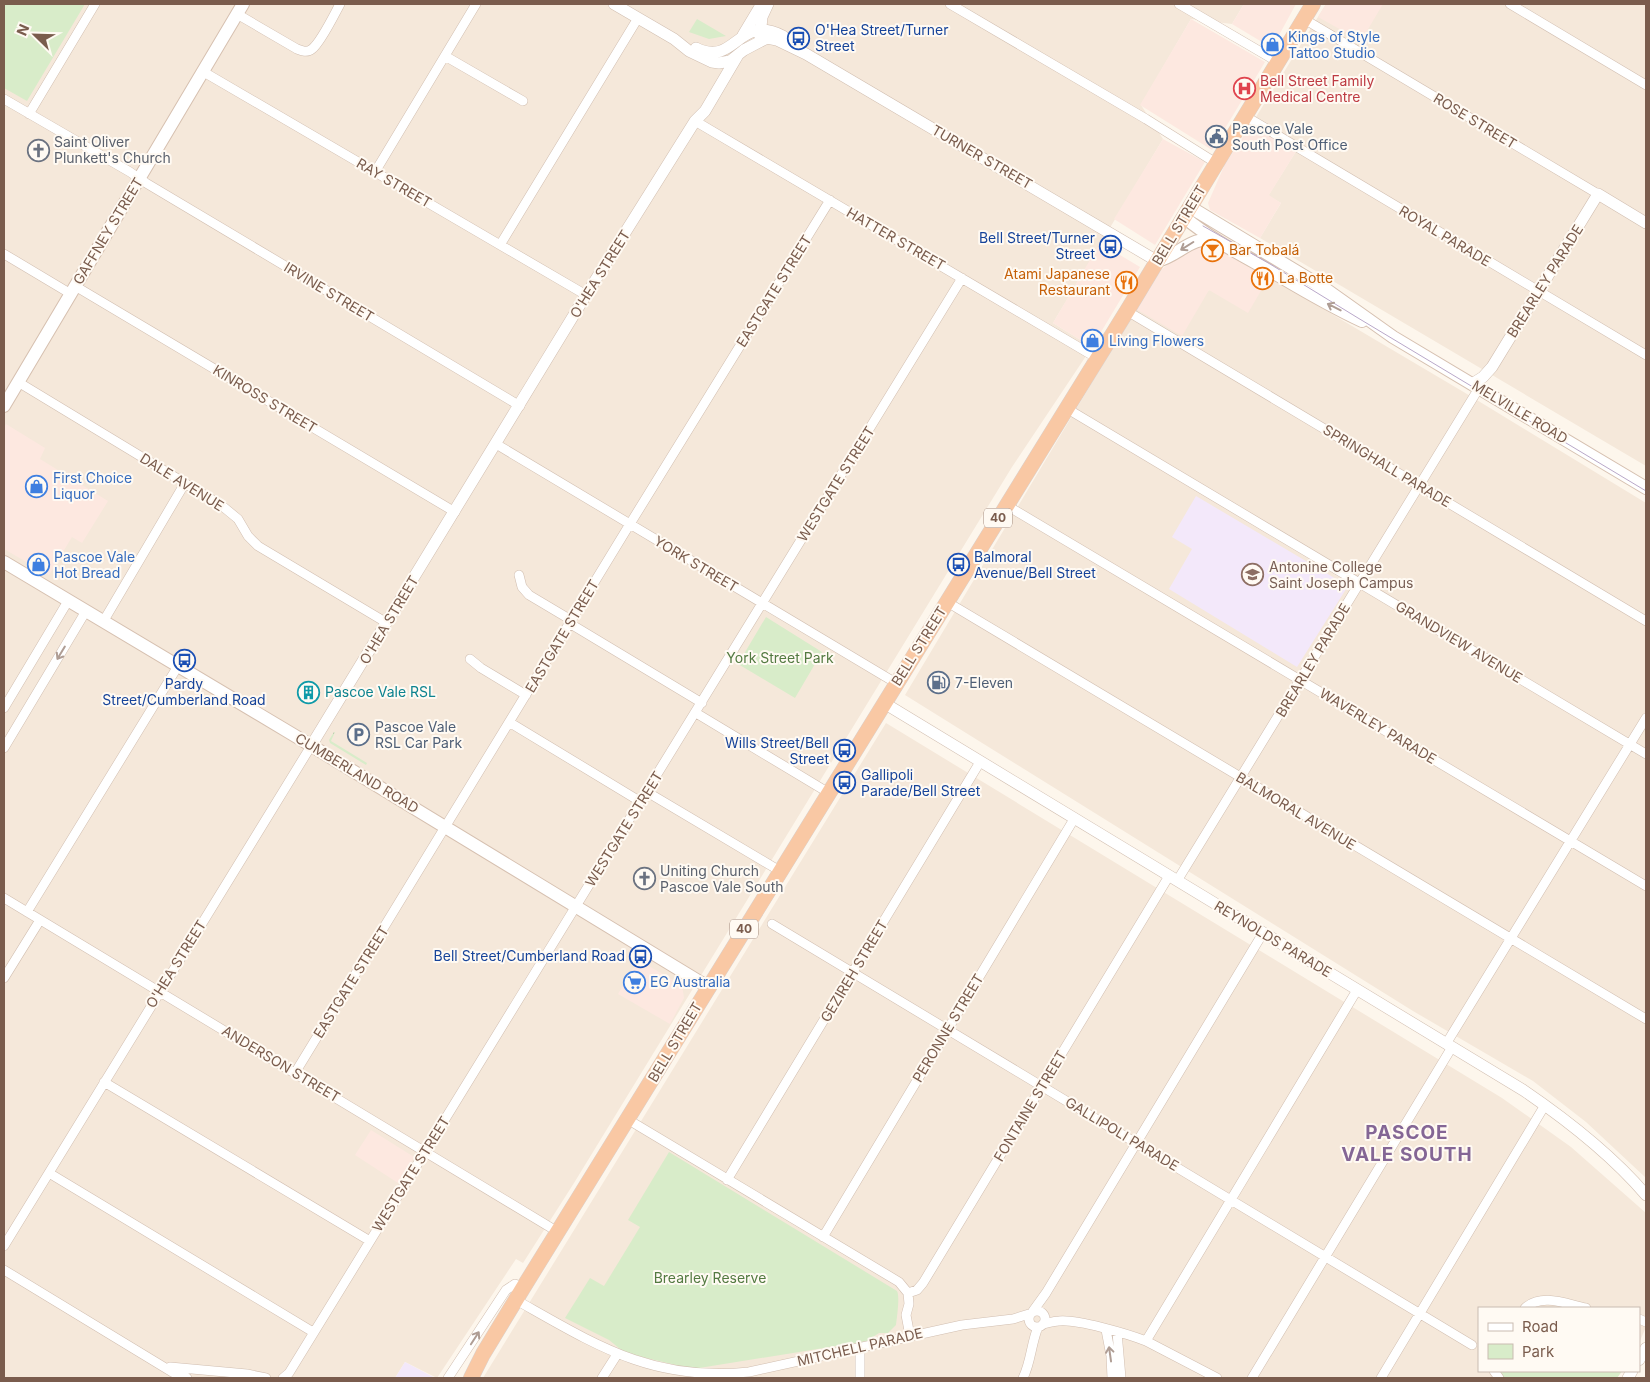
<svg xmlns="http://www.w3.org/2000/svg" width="1650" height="1382" font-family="Inter,sans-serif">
<defs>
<pattern id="grass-tufts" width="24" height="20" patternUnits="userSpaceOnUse" patternTransform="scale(1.25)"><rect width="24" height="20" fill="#d8ecc9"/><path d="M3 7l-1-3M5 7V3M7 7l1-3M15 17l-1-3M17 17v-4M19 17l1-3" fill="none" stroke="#b4c2a5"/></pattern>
</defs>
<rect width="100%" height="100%" fill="#fdf6ec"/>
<path fill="#f5e8da" d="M4,4H1244L1232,24L1191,19L1141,105L1163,139L1053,323L1092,347L1012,467L574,1183L523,1263L516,1259L437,1378L405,1362L395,1378H4Z
M1326,4H1646V466L1260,238L1281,203L1268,196L1300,145L1256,117Z
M1269,277L1467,394L1646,503V1178L1586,1122L1533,1081L1413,1011L905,695L1136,309L1210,290Z
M886,723L1502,1098L1571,1147L1646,1213V1327L1639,1343V1308H1479V1371H1622L1617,1378H483Z"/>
<path fill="#fde8e0" d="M1244,4H1296L1272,48L1232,24Z
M1326,4H1383L1361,41L1318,17Z
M1191,19L1265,62L1212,150L1140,105Z
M1256,117L1300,145L1269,195L1281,203L1260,238L1210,210L1208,203L1225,164Z
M1163,139L1205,162L1155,245L1114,219Z
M1100,243L1140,267L1092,347L1053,323Z
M1194,244L1213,245L1269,277L1248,313L1209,290L1182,336L1136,309L1162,269Z
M6,424L45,448L40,459L108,501L82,543L72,537L49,575L4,549V428Z
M638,960L682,985L684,998L670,1024L618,994Z
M371,1130L414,1157L398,1183L355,1155Z"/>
<path fill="#f3e8fa" d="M1196,496L1348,586L1297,667L1169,589L1192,549L1172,537Z
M405,1362L435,1378H395Z"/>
<path fill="url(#grass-tufts)" d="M334,732H335L331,741L367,763L366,765L330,743L329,740Z"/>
<path fill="#d8ecc9" d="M4,4H85L27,101L4,88Z
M697,19L726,36L709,39L689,32Z
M766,617L822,652L795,698L738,664Z
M669,1152L897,1291C900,1296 897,1317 896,1325L888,1333H879L867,1341L693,1369L625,1353L609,1340L565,1318L590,1278L604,1286L640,1227L628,1220Z
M1499,1371H1622L1617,1378H1504Z"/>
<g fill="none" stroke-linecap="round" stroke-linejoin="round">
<defs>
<path id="minor" d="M950,4L1146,119L1216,163
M1179,4L1278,62
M1510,4L1646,85
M237,14L297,49C302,51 307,53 312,49C321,42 334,15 340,4
M1304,19L1598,194
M445,56L523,101
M202,71L586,295
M4,99L130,172L146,183L520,406
M29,114L95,4
M1245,116L1646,355
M695,121L1097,358
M375,172L476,4
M500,245L638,18
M4,254L71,294
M75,286L455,512
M1127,311L1646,621
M18,382L221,505L238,519L248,536L258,546L387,623
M1066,408L1646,754
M496,444L896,683
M1006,505L1646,886
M519,575L522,587L529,595L571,620
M947,602L1646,1019
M103,622L185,483
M569,623L702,703
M470,659L481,668L526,695
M4,708L68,601
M696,713L829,793
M509,722L641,802
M4,748L86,611
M647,792L780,871
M1177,881L1479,388
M4,898L558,1232
M27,912L178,666
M772,924L1472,1345
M4,978L40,920
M1446,1044L1646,718
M295,1073L625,532L830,200
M104,1082L370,1241
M627,1119L899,1282L908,1293
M49,1173L313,1332
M727,1180L980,762
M823,1237L1074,819
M4,1246L311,746
M4,1270L172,1372L187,1378
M516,1300C596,1345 652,1382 749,1372L962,1325L1013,1319L1029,1314
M1525,1308C1542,1293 1566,1304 1586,1308
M1029 1319a8 8 0 1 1 16 0a8 8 0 1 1-16 0Z
M1033,1311L1046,1293L1263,933
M1639,1319L1646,1322
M1043,1324C1048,1323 1054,1321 1059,1321C1077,1319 1128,1334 1146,1341L1217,1378
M1106,1330L1111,1356L1112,1378
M1117,1332L1121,1378
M910,1336L906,1315L909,1304L908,1293L917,1290L923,1283L1169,876
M1146,1341L1357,990
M170,1367L247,1374L266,1378
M1494,1371L1499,1378
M283,1378L289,1373L962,278
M448,1378L506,1290L515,1284L523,1288
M602,1378L616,1356
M860,1378V1347
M1023,1378C1031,1362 1031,1344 1038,1327
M1252,1378L1452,1047
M1381,1378L1545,1105"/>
<path id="tertiary" d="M614,4L674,39L689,51L712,62L719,63L730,61L744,50L767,38L777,40L806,54L1157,261
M743,35L761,5
M760,37L762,17L768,4
M696,48C736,68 738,12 783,36
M1472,384L1483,377L1492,367L1598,194L1646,223
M884,703L1523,1090C1567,1120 1611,1154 1646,1195
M311,746L586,295L695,121L705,111L738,55
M1639,1360L1646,1348
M1628,1378L1632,1371"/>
<path id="secondary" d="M1190,207L1324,288L1393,337L1646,488
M1184,217C1214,242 1248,258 1281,277C1308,293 1334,308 1362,321
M1157,261C1179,256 1192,234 1216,241
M4,406L243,4
M4,562L302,740L708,987"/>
<path id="trunk" d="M471,1378L483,1354L523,1288L1127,311L1313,4"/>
</defs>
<use href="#minor" stroke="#d1beb0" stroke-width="10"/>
<use href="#tertiary" stroke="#d1beb0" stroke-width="12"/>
<use href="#secondary" stroke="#d6c0b0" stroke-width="14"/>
<use href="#trunk" stroke="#dad1cd" stroke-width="16"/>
<use href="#minor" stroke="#fff" stroke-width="9"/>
<use href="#tertiary" stroke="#fff" stroke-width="11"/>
<use href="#secondary" stroke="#fff" stroke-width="12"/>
<use href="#trunk" stroke="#f9c8a4" stroke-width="15"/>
<path stroke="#b9a8c9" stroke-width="1" d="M1203,226L1270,264L1358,318L1646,491"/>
</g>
<defs><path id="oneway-shaft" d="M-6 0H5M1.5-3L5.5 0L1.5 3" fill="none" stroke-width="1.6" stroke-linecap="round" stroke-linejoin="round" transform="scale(1.25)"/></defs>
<g stroke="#af9d94">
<use href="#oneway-shaft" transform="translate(1187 246) rotate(148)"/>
<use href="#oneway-shaft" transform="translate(1334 307) rotate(-153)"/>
<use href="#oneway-shaft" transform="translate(61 653) rotate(121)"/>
<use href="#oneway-shaft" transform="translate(475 1338) rotate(-57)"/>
<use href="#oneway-shaft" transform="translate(1110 1354) rotate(-98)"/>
</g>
<defs>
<symbol id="bus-ring" viewBox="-11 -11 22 22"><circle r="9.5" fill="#fffaf3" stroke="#1a4fb4" stroke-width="1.5"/><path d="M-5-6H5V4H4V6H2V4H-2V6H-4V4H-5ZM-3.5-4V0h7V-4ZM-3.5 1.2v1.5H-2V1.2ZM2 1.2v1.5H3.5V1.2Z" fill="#1a4fb4"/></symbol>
<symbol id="shop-ring" viewBox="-11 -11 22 22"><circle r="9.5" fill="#fffaf3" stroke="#3f7fe0" stroke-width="1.5"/><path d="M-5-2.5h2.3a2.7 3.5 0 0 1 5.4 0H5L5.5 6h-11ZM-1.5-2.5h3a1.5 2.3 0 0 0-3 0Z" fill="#3f7fe0"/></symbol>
<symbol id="hospital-ring" viewBox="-11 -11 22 22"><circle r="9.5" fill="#fffaf3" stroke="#e0444e" stroke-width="1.5"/><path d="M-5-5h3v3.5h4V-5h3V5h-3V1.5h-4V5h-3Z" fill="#e0444e"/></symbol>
<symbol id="civic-ring" viewBox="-11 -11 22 22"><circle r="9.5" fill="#fffaf3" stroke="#5c6f8a" stroke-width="1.5"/><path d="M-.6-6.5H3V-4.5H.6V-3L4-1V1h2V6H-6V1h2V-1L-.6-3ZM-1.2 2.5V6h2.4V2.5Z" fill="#5c6f8a"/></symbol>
<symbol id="church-ring" viewBox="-11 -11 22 22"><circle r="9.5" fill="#fffaf3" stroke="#6b7280" stroke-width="1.5"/><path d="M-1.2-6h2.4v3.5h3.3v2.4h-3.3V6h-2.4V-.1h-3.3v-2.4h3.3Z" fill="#6b7280"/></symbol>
<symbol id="bar-ring" viewBox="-11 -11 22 22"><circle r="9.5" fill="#fffaf3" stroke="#e8710a" stroke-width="1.5"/><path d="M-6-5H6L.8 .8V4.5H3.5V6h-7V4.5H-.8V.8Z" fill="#e8710a"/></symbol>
<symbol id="restaurant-ring" viewBox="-11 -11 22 22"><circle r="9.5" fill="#fffaf3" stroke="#e8710a" stroke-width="1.5"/><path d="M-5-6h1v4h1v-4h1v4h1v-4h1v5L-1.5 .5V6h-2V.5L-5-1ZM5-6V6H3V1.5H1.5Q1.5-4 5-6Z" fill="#e8710a"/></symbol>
<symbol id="school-ring" viewBox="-11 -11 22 22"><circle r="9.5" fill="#fffaf3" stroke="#8d6e63" stroke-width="1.5"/><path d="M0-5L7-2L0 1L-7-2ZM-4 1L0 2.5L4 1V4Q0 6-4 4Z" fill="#8d6e63"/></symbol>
<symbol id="fuel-ring" viewBox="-11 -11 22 22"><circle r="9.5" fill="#fffaf3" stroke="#5c6f8a" stroke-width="1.5"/><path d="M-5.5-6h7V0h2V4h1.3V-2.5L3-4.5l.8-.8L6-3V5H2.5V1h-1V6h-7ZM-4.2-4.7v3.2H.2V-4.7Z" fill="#5c6f8a"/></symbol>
<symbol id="building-ring" viewBox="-11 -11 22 22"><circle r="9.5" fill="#fffaf3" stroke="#0f9aa8" stroke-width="1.5"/><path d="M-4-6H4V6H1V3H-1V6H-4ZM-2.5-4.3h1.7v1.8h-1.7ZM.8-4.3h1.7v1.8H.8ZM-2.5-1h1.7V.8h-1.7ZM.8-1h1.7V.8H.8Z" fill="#0f9aa8"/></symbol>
<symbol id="parking-ring" viewBox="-11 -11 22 22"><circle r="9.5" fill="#fffaf3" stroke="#5c6f8a" stroke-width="1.5"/><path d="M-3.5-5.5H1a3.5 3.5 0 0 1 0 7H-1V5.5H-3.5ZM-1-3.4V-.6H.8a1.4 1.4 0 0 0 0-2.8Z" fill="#5c6f8a"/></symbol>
<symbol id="supermarket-ring" viewBox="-11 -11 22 22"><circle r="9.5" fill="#fffaf3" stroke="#3f7fe0" stroke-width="1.5"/><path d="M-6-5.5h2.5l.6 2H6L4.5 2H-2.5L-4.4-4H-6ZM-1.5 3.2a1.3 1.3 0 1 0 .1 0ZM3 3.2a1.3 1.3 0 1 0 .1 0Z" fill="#3f7fe0"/></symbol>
</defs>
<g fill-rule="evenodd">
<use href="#bus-ring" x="786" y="26" width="25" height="25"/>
<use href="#shop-ring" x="1260" y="32" width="25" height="25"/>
<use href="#hospital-ring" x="1232" y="76" width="25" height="25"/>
<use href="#civic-ring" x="1204" y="124" width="25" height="25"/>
<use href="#church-ring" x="26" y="138" width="25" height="25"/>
<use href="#bus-ring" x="1098" y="234" width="25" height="25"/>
<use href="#bar-ring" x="1200" y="238" width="25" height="25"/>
<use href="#restaurant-ring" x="1250" y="266" width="25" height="25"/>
<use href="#restaurant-ring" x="1114" y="270" width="25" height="25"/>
<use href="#shop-ring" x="1080" y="328" width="25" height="25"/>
<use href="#shop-ring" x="24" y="474" width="25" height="25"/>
<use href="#shop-ring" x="26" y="552" width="25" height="25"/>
<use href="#bus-ring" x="946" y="552" width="25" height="25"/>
<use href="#school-ring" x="1240" y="562" width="25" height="25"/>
<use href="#bus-ring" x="172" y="648" width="25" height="25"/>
<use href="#fuel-ring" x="926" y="670" width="25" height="25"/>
<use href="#building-ring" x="296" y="680" width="25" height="25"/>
<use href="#parking-ring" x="346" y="722" width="25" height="25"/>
<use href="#bus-ring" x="832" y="738" width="25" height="25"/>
<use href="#bus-ring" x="832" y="770" width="25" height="25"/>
<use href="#church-ring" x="632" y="866" width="25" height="25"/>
<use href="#bus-ring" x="628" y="944" width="25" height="25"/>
<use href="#supermarket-ring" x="622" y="970" width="25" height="25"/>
</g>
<g text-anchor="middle" stroke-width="4" stroke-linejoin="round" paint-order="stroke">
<g fill="#fffaf3" stroke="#a28b7f" stroke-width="1">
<rect x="984" y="508.5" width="28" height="19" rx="4"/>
<rect x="730" y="919.5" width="28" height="19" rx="4"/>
</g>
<g font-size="12" font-weight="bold" fill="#7a5c4d">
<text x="998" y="522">40</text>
<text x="744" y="933">40</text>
</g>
<g font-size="14" fill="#164399" stroke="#fffaf3" text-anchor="start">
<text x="815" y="35">O'Hea Street/Turner<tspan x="815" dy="16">Street</tspan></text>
<text x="1095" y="243" text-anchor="end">Bell Street/Turner<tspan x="1095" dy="16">Street</tspan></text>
<text x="974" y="562">Balmoral<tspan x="974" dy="16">Avenue/Bell Street</tspan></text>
<text x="184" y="689" text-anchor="middle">Pardy<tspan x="184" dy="16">Street/Cumberland Road</tspan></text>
<text x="829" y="748" text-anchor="end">Wills Street/Bell<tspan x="829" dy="16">Street</tspan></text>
<text x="861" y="780">Gallipoli<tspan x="861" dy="16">Parade/Bell Street</tspan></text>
<text x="625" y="961" text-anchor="end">Bell Street/Cumberland Road</text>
</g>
<g font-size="14" fill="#366cbe" stroke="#fffaf3" text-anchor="start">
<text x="1288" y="42">Kings of Style<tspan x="1288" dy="16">Tattoo Studio</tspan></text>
<text x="1109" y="346">Living Flowers</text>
<text x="53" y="483">First Choice<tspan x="53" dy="16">Liquor</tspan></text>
<text x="54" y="562">Pascoe Vale<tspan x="54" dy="16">Hot Bread</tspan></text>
<text x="650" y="987">EG Australia</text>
</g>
<g font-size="14" fill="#be3a42" stroke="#fffaf3" text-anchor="start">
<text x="1260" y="86">Bell Street Family<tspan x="1260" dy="16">Medical Centre</tspan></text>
</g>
<g font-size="14" fill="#7a5c4d" stroke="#fffaf3">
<text transform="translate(1475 121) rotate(31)" y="5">ROSE STREET</text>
<text transform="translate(982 157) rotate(30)" y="5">TURNER STREET</text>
<text transform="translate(394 183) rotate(30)" y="5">RAY STREET</text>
<text transform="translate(1179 225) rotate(-59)" y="5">BELL STREET</text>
<text transform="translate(108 231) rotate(-59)" y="5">GAFFNEY STREET</text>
<text transform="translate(1445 236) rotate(31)" y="5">ROYAL PARADE</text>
<text transform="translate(896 239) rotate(30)" y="5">HATTER STREET</text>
<text transform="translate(600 274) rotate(-58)" y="5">O'HEA STREET</text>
<text transform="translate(1545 281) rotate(-58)" y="5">BREARLEY PARADE</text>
<text transform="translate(774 291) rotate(-58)" y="5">EASTGATE STREET</text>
<text transform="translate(329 292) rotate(31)" y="5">IRVINE STREET</text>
<text transform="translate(265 399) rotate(31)" y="5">KINROSS STREET</text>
<text transform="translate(1520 412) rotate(31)" y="5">MELVILLE ROAD</text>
<text transform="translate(1387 466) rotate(31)" y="5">SPRINGHALL PARADE</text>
<text transform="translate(182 482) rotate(32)" y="5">DALE AVENUE</text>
<text transform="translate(836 484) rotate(-58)" y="5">WESTGATE STREET</text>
<text transform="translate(696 564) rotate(31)" y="5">YORK STREET</text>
<text transform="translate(389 620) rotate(-59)" y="5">O'HEA STREET</text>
<text transform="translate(562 636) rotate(-59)" y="5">EASTGATE STREET</text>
<text transform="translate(1459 642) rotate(31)" y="5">GRANDVIEW AVENUE</text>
<text transform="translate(919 646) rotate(-58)" y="5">BELL STREET</text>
<text transform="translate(1313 660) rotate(-59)" y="5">BREARLEY PARADE</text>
<text transform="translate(1378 726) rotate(31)" y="5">WAVERLEY PARADE</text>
<text transform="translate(357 773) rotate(31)" y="5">CUMBERLAND ROAD</text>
<text transform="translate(1296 811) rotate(31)" y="5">BALMORAL AVENUE</text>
<text transform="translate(624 829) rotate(-58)" y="5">WESTGATE STREET</text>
<text transform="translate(1273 939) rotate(31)" y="5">REYNOLDS PARADE</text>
<text transform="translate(176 964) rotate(-58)" y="5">O'HEA STREET</text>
<text transform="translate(854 971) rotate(-59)" y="5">GEZIREH STREET</text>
<text transform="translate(351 982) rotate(-58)" y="5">EASTGATE STREET</text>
<text transform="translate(948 1028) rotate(-59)" y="5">PERONNE STREET</text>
<text transform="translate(675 1042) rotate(-59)" y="5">BELL STREET</text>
<text transform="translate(281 1064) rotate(31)" y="5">ANDERSON STREET</text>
<text transform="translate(1030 1106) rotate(-59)" y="5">FONTAINE STREET</text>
<text transform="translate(1122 1134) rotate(31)" y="5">GALLIPOLI PARADE</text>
<text transform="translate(411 1174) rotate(-58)" y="5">WESTGATE STREET</text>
<text transform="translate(860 1347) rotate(-13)" y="5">MITCHELL PARADE</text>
</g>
<g font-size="14" fill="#4e5e75" stroke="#fffaf3" text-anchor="start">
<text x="1232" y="134">Pascoe Vale<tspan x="1232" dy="16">South Post Office</tspan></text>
<text x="955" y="688">7-Eleven</text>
<text x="375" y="732">Pascoe Vale<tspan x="375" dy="16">RSL Car Park</tspan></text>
</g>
<g font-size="14" fill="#5b616d" stroke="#fffaf3" text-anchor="start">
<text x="54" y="147">Saint Oliver<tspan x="54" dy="16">Plunkett's Church</tspan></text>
<text x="660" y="876">Uniting Church<tspan x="660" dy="16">Pascoe Vale South</tspan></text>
</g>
<g font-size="14" fill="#c56008" stroke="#fffaf3" text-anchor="start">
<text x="1229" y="255">Bar Tobalá</text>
<text x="1110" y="279" text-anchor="end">Atami Japanese<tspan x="1110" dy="16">Restaurant</tspan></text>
<text x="1279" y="283">La Botte</text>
</g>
<g font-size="14" fill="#785e54" stroke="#fffaf3" text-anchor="start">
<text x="1269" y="572">Antonine College<tspan x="1269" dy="16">Saint Joseph Campus</tspan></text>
</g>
<g font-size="14" fill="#537a41" stroke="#fffaf3">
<text x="780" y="663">York Street Park</text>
<text x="710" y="1283">Brearley Reserve</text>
</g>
<g font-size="14" fill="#0d838f" stroke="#fffaf3" text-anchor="start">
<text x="325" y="697">Pascoe Vale RSL</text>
</g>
<g font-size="19" font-weight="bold" letter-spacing="1" fill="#846695" stroke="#fffaf3">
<text x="1407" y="1139">PASCOE<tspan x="1407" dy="22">VALE SOUTH</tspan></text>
</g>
</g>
<rect width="1650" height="1382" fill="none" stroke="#7a5c4d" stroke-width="10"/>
<rect x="1478" y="1307" width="162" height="65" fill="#fffaf3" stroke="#cabbb1"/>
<rect x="1488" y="1323" width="25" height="8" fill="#ffffff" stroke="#cabbb1"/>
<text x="1522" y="1332" font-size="15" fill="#7a5c4d">Road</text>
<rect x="1488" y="1344" width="25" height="15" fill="#d8ecc9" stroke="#cabbb1"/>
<text x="1522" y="1357" font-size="15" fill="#7a5c4d">Park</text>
<g transform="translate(35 35) rotate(293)" stroke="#fffaf3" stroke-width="4" paint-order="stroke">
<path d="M0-4L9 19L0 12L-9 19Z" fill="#7a5c4d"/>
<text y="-8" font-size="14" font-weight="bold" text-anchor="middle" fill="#7a5c4d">N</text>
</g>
</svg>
